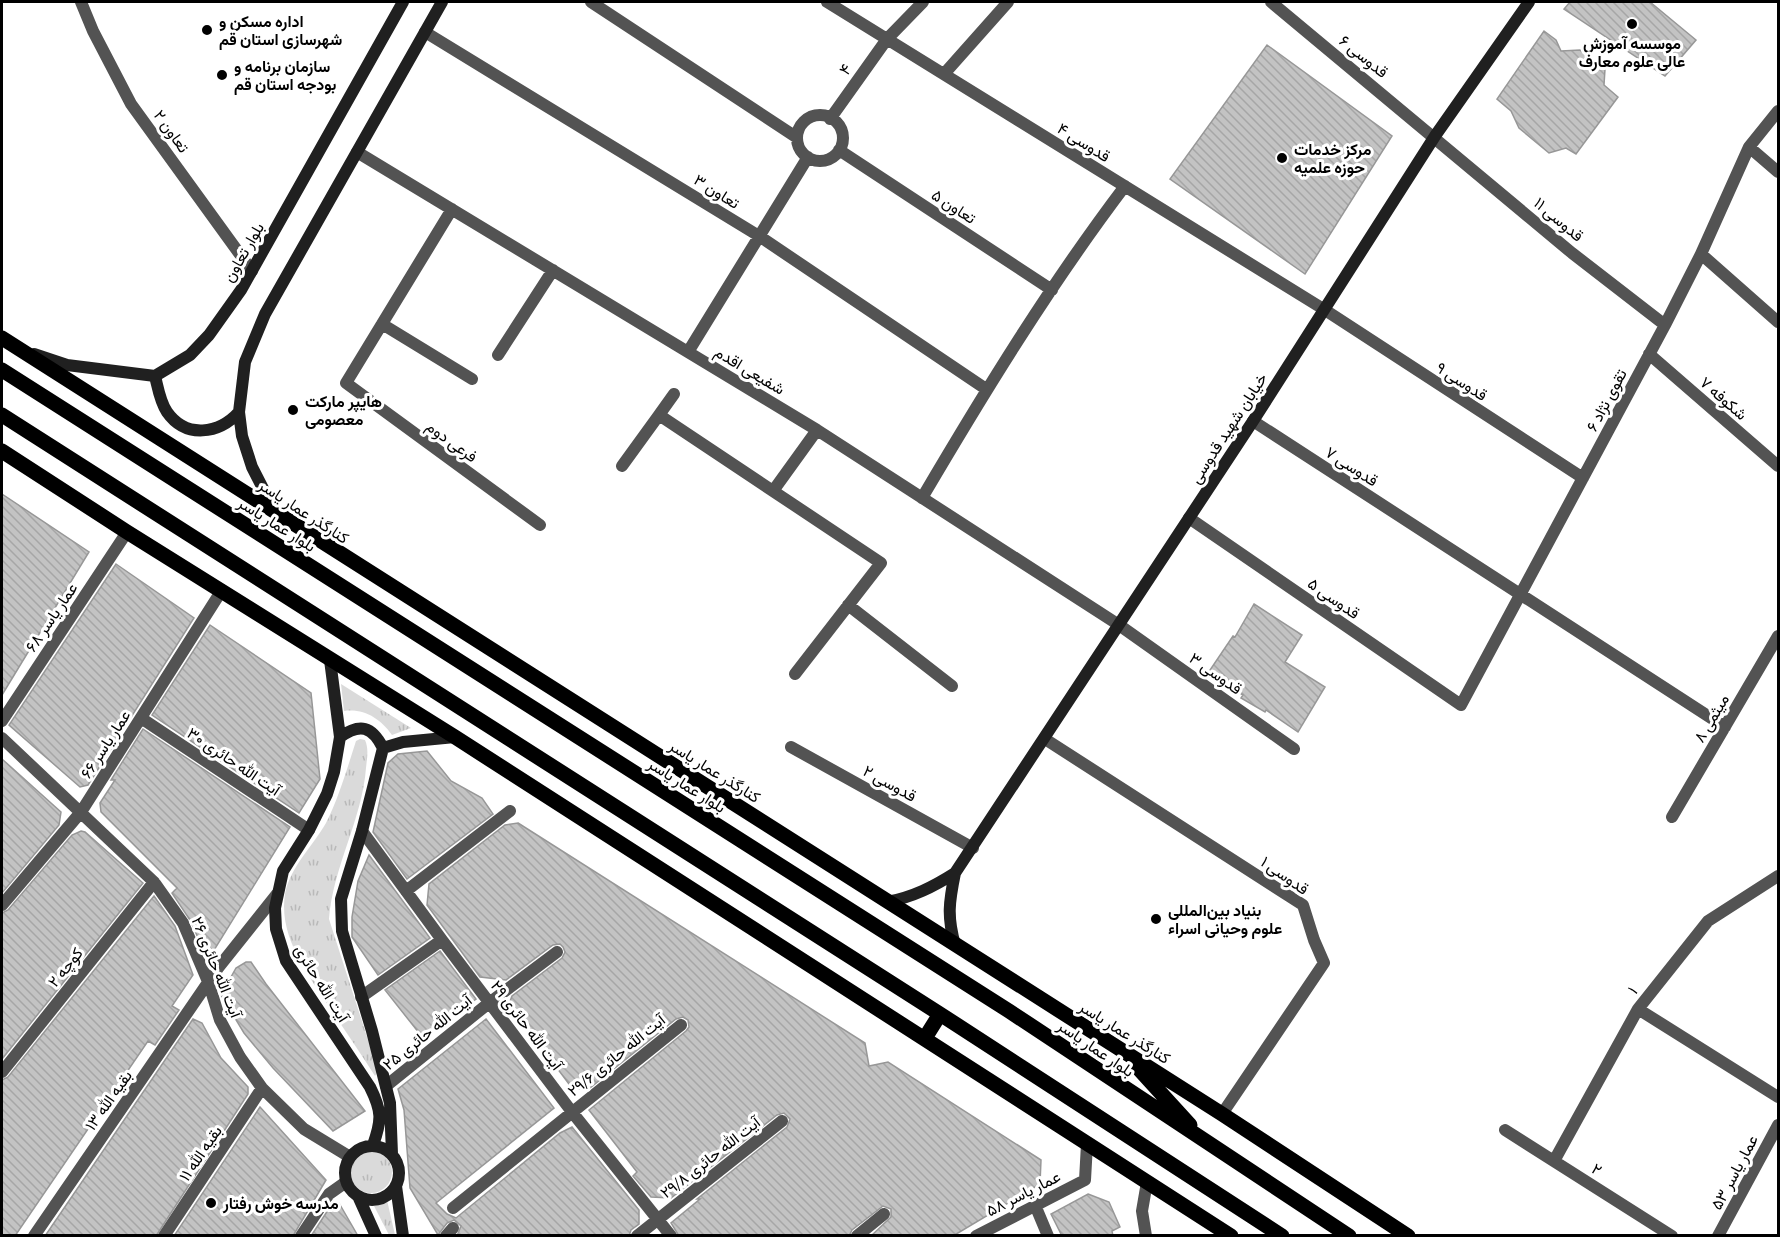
<svg xmlns="http://www.w3.org/2000/svg" width="1780" height="1237" font-family="'PT Sans Narrow',Vazirmatn,sans-serif">
<defs>
<pattern id="grass-tufts" width="24" height="20" patternUnits="userSpaceOnUse" patternTransform="scale(1.5)"><rect width="24" height="20" fill="#dadada"/><path d="M3 7l-1-3M5 7V3M7 7l1-3M15 17l-1-3M17 17v-4M19 17l1-3" fill="none" stroke="#b9b9b9"/></pattern>
<pattern id="building-back-hatch" width="6" height="6" patternUnits="userSpaceOnUse" patternTransform="scale(1.5)"><rect width="6" height="6" fill="#c3c3c3"/><path d="M-1 5l2 2M0 0l6 6M5-1l2 2" fill="none" stroke="#a6a6a6"/></pattern>
</defs>
<rect width="100%" height="100%" fill="#fff"/>
<path fill="url(#grass-tufts)" d="M341,684L411,728L392,735C381,719 364,708 344,711Z
M360,739L365,740C369,749 367,758 366,768C362,820 333,867 329,919L378,1071L375,1076C361,1054 346,1032 332,1011C310,977 278,938 285,894C290,867 313,846 326,823C339,797 347,769 356,741Z
M350 1172a21 21 0 1 1 42 0a21 21 0 1 1-42 0Z
M387,1200L395,1235H389L374,1206L383,1203Z"/>
<path fill="url(#building-back-hatch)" stroke="#979797" stroke-width="1.5" d="M1570,2H1650L1696,40L1665,76L1564,9Z
M1544,31L1556,40L1561,51L1580,50L1605,69L1604,85L1618,97L1576,154L1566,148L1549,153L1519,128L1511,111L1497,99Z
M1267,45L1392,136L1305,274L1170,179Z
M2,494L89,552L2,695Z
M116,564L194,618L88,785L80,787L9,725Z
M1254,604L1302,635L1285,662L1325,687L1298,732L1266,710L1265,712L1241,698L1243,695L1208,673L1233,636L1235,637Z
M210,625L311,693L320,779L299,813L152,715Z
M143,729L290,827L208,960L190,920L172,893L177,888L101,812L100,803L115,780H111Z
M427,751L451,781L482,798L493,814L407,879L373,832L388,763L398,754Z
M2,759L61,812L59,825L2,893Z
M518,823L865,1043L869,1066L888,1062L1041,1160L1040,1184L953,1236H871L891,1217V1209L883,1206L852,1230L849,1236H679L671,1223L700,1199H697L787,1127L790,1119L784,1113L777,1115L671,1198L651,1197L633,1176L637,1172L589,1110L686,1031L689,1027L688,1020L683,1017L676,1019L590,1088L586,1083L579,1089L572,1088L509,1004L512,996L562,958L565,952L563,947L560,944L553,945L506,980L480,977L427,905L429,884L505,825Z
M81,831L85,832L143,883L2,1059V913L8,910L72,835Z
M369,855L430,938L378,975L352,937V917L358,881Z
M154,896L175,926L193,975L172,1006L179,1010L155,1045L148,1041L15,1236H2V1080L8,1077Z
M440,951L476,999L423,1038L385,990Z
M246,962H251L266,984L365,1111L333,1131L273,1068L244,1033L221,995L236,968Z
M193,1019L202,1023L221,1058L248,1087V1094L156,1236H45Z
M486,1019L554,1108L436,1203L447,1214L456,1218L560,1133L572,1127L639,1210V1224L631,1230L629,1236H457L461,1226L454,1220L447,1223L438,1235L410,1188L404,1110L398,1089Z
M260,1107L326,1180L293,1236H174Z
M1088,1194L1109,1202L1120,1227L1112,1231L1113,1236H1062L1051,1214Z
M339,1203L358,1236H311L332,1204Z"/>
<g fill="none" stroke-linecap="round" stroke-linejoin="round">
<path stroke="#535353" stroke-width="12" d="M81,2L93,31L131,104L252,271
M591,2L796,137
M827,2L1325,310L1583,478
M1271,2L1572,253L1665,325
M425,32L759,236L986,389
M944,74L1008,2
M797 138a23 23 0 1 1 46 0a23 23 0 1 1-46 0Z
M830,119L887,39L923,2
M1749,147L1778,172
M839,150L1052,290
M357,152L817,430L1119,625L1294,749
M452,209L346,383L540,525
M1701,254L1778,322
M382,324L472,379
M688,352L808,157
M1649,354L1778,466
M498,355L553,270
M659,415L674,394
M1253,421L1725,727
M622,466L659,415L881,563L795,674
M773,491L817,430
M922,498C985,391 1050,285 1125,186
M1189,518L1461,705L1665,325L1701,254L1749,147L1778,111
M848,605L952,686
M141,718L309,830
M2,721L127,532
M2,738L154,882L183,923L209,984L220,1020L240,1057L262,1088L304,1129L350,1157
M1045,739L1303,905L1314,940L1324,963L1222,1114
M791,747L973,848
M1672,817L1778,636
M362,831L442,940L572,1112L671,1236
M406,891L510,811
M2,905L81,812L222,590
M361,997L442,940
M1638,1009L1778,1097
M2,1072L154,882
M386,1086L489,1003L557,952
M1505,1130L1672,1236
M1554,1161L1638,1009L1708,921L1778,876
M1035,1205L1048,1236
M453,1208L681,1025
M34,1236L218,968L277,894
M164,1236L262,1088
M301,1236L329,1194L346,1182
M446,1236L453,1228
M637,1236L782,1121
M857,1236L884,1214
M976,1236L1085,1180L1087,1144
M1146,1236L1142,1211L1147,1182
M1718,1236L1778,1125"/>
<path stroke="#202020" stroke-width="12" d="M34,354L67,365L155,376L190,355L209,335L241,290L403,2
M155,376C158,388 160,402 167,412C186,439 219,434 239,412
M275,512L252,467L242,436L239,412L245,362L265,314L442,2
M330,660L340,737L334,772L327,794L309,830L283,871L275,908L276,929L286,961L370,1087C382,1111 382,1120 373,1145
M340,737C360,723 372,726 383,748
M887,902C913,897 933,887 955,873L1253,421L1435,136L1529,2
M955,945C947,917 949,902 955,873
M345 1173a27 27 0 1 1 54 0a27 27 0 1 1-54 0Z
M392,1154L390,1103L372,1031L342,931L341,899L362,831L383,748L403,742L455,737
M396,1186L403,1236
M358,1196L376,1236"/>
<path stroke="#000" stroke-width="15" d="M2,338L1222,1114L1408,1236
M2,370L1009,1011L1349,1236
M2,415L940,1014L1282,1236
M2,451L127,532L455,737L1231,1236
M925,1038L940,1014
M1138,1068L1190,1125"/>
</g>
<g fill="#000" stroke="#fff" stroke-width="2">
<circle cx="1632" cy="24" r="6"/>
<circle cx="207" cy="30" r="6"/>
<circle cx="222" cy="75" r="6"/>
<circle cx="1282" cy="158" r="6"/>
<circle cx="293" cy="410" r="6"/>
<circle cx="1156" cy="919" r="6"/>
<circle cx="211" cy="1203" r="6"/>
</g>
<g text-anchor="middle" stroke-width="6" stroke-linejoin="round" paint-order="stroke">
<g font-size="16" font-weight="bold" fill="#000" stroke="#fff" text-anchor="start">
<text x="219" y="27">اداره مسکن و<tspan x="219" dy="18">شهرسازی استان قم</tspan></text>
<text x="1632" y="49" text-anchor="middle">موسسه آموزش<tspan x="1632" dy="18">عالی علوم معارف</tspan></text>
<text x="234" y="72">سازمان برنامه و<tspan x="234" dy="18">بودجه استان قم</tspan></text>
<text x="1294" y="155">مرکز خدمات<tspan x="1294" dy="18">حوزه علمیه</tspan></text>
<text x="305" y="407">هایپر مارکت<tspan x="305" dy="18">معصومی</tspan></text>
<text x="1168" y="916">بنیاد بین‌المللی<tspan x="1168" dy="18">علوم وحیانی اسراء</tspan></text>
<text x="223" y="1209">مدرسه خوش رفتار</text>
</g>
<g font-size="16" fill="#000" stroke="#fff">
<text transform="translate(1364 56) rotate(39)" y="6">قدوسی ۶</text>
<text transform="translate(845 69) rotate(-55)" y="6">۴</text>
<text transform="translate(172 131) rotate(54)" y="6">تعاون ۲</text>
<text transform="translate(1084 142) rotate(32)" y="6">قدوسی ۴</text>
<text transform="translate(717 191) rotate(32)" y="6">تعاون ۳</text>
<text transform="translate(954 206) rotate(33)" y="6">تعاون ۵</text>
<text transform="translate(1559 219) rotate(40)" y="6">قدوسی ۱۱</text>
<text transform="translate(243 252) rotate(-60)" y="6">بلوار تعاون</text>
<text transform="translate(750 370) rotate(31)" y="6">شفیعی اقدم</text>
<text transform="translate(1462 381) rotate(33)" y="6">قدوسی ۹</text>
<text transform="translate(1724 398) rotate(41)" y="6">شکوفه ۷</text>
<text transform="translate(1606 400) rotate(-62)" y="6">تقوی نژاد ۶</text>
<text transform="translate(1228 428) rotate(-57)" y="6">خیابان شهید قدوسی</text>
<text transform="translate(452 441) rotate(36)" y="6">فرعی دوم</text>
<text transform="translate(1352 466) rotate(33)" y="6">قدوسی ۷</text>
<text transform="translate(304 511) rotate(33)" y="6">کنارگذر عمار یاسر</text>
<text transform="translate(277 524) rotate(32)" y="6">بلوار عمار یاسر</text>
<text transform="translate(1334 598) rotate(35)" y="6">قدوسی ۵</text>
<text transform="translate(51 617) rotate(-56)" y="6">عمار یاسر ۶۸</text>
<text transform="translate(1216 673) rotate(35)" y="6">قدوسی ۳</text>
<text transform="translate(1711 718) rotate(-59)" y="6">میثمی ۸</text>
<text transform="translate(105 744) rotate(-57)" y="6">عمار یاسر ۶۶</text>
<text transform="translate(234 761) rotate(34)" y="6">آیت الله حائری ۳۰</text>
<text transform="translate(715 771) rotate(32)" y="6">کنارگذر عمار یاسر</text>
<text transform="translate(890 783) rotate(29)" y="6">قدوسی ۲</text>
<text transform="translate(687 785) rotate(32)" y="6">بلوار عمار یاسر</text>
<text transform="translate(1285 875) rotate(35)" y="6">قدوسی ۱</text>
<text transform="translate(65 967) rotate(-51)" y="6">کوچه ۲</text>
<text transform="translate(217 967) rotate(68)" y="6">آیت الله حائری ۲۶</text>
<text transform="translate(322 983) rotate(58)" y="6">آیت الله حائری</text>
<text transform="translate(1632 990) rotate(-51)" y="6">۱</text>
<text transform="translate(527 1025) rotate(53)" y="6">آیت الله حائری ۲۹</text>
<text transform="translate(427 1032) rotate(-39)" y="6">آیت الله حائری ۲۵</text>
<text transform="translate(1125 1032) rotate(32)" y="6">کنارگذر عمار یاسر</text>
<text transform="translate(1096 1048) rotate(34)" y="6">بلوار عمار یاسر</text>
<text transform="translate(616 1055) rotate(-39)" y="6">آیت الله حائری ۲۹/۶</text>
<text transform="translate(108 1100) rotate(-55)" y="6">بقیه الله ۱۳</text>
<text transform="translate(200 1153) rotate(-56)" y="6">بقیه الله ۱۱</text>
<text transform="translate(710 1157) rotate(-38)" y="6">آیت الله حائری ۲۹/۸</text>
<text transform="translate(1597 1169) rotate(32)" y="6">۲</text>
<text transform="translate(1734 1172) rotate(-62)" y="6">عمار یاسر ۵۳</text>
<text transform="translate(1023 1193) rotate(-27)" y="6">عمار یاسر ۵۸</text>
</g>
</g>
<rect width="1780" height="1237" fill="none" stroke="#000000" stroke-width="6"/>
</svg>
